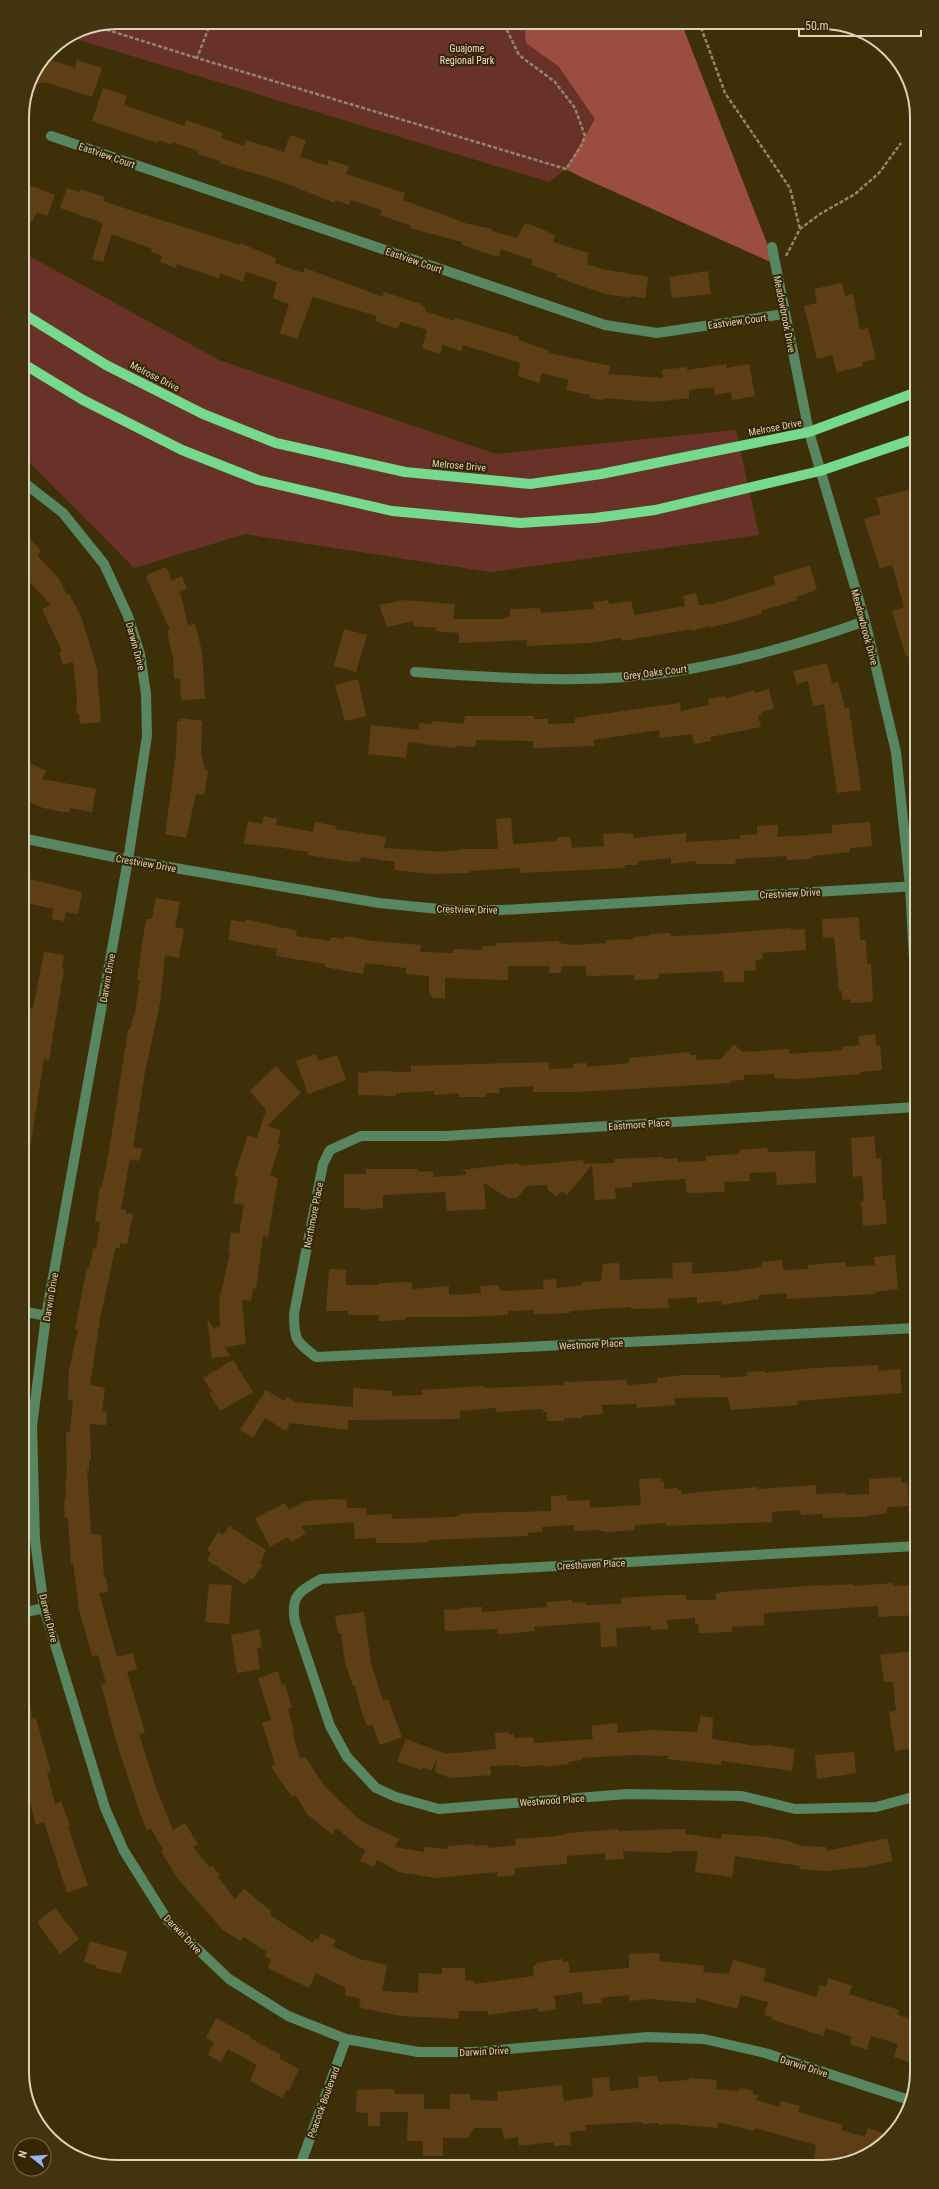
<svg xmlns="http://www.w3.org/2000/svg" width="939" height="2189" font-family="'Roboto Condensed',sans-serif">
<rect width="100%" height="100%" fill="#3d3009"/>
<path fill="#693229" d="M117,22H547L526,43L559,67L596,119L566,169L549,182L69,37L81,29Z
M22,252L219,360L496,454L736,430L759,535L490,572L245,534L134,568L22,455Z"/>
<path fill="#9c4d41" d="M524,22H681L775,264L579,176L566,169L595,119L559,67L526,43Z"/>
<path fill="#5e3f15" d="M45,58L75,68L77,60L102,68L92,97L45,82L28,87L29,80Z
M103,88L127,96L124,105L184,126L186,120L223,133L221,138L244,146L246,140L284,152L290,135L306,140L300,157L327,166L329,160L349,166L346,174L405,193L403,200L468,224L493,229L492,231L517,238L525,223L539,228L555,235L553,242L588,253L587,264L602,269L648,277L645,298L631,296V298L605,294L556,277L557,274L531,265L533,260L501,249L499,257L476,250L461,244L462,242L410,228L411,226L380,215L382,210L350,200L349,205L335,200V203L280,181L219,163L220,161L198,154L199,151L172,142V145L159,140L158,143L92,121Z
M22,182L55,195L47,216L37,212L32,222L22,218Z
M67,188L80,192V189L104,197L103,201L136,212L240,245V243L276,258L275,263L303,273L305,268L383,297L384,292L421,304L420,305L425,307V311L454,321L455,318L519,337V340L550,351L549,353L610,366L608,374L663,378L662,370L687,367V370L727,364V368L749,364L755,396L732,400L731,392L715,395L714,387L689,390V398L655,402L603,398V400L590,398V395L566,390L568,380L542,373L539,383L518,376L520,363L463,345L461,351L443,345L440,354L422,348L427,330L401,322L397,329L375,321L377,316L313,297L297,339L280,333L289,304L273,298L277,282L246,272L243,282L220,273L219,278L177,264L176,268L160,262L162,256L151,252L152,249L112,234L103,262L92,259L103,223L60,208Z
M708,271L711,294L672,298L669,277Z
M842,283L845,296L853,294L860,330L868,328L876,359L862,362L863,366L837,372L832,355L817,359L804,306L817,303L814,289Z
M912,489L917,507V654L906,657L892,611L904,607L892,565L880,569L864,519L881,514L876,498Z
M30,539L41,551L37,555L59,579L67,595L69,593L82,619L97,669L101,722L80,724L79,714L76,713L77,699L73,662L63,665L59,652L62,651L42,609L51,605L22,574V546Z
M810,566L817,590L796,597L797,600L761,611L762,613L759,615L709,628V626L692,631V629L622,641L621,638L590,643L527,646V640L459,643V633L435,631L436,628L413,626V621L387,627L379,605L405,600L455,604L453,619H505V617H510V609L540,608L541,613L594,609L593,602L608,600L609,604L631,601L635,615L685,606L683,596L696,593L699,605L712,604L775,585L773,576Z
M166,567L172,581L182,576L187,589L180,592L188,625L195,624L202,652L205,699L181,700L180,678L174,679L173,658L167,631L170,630L146,577L147,575Z
M344,629L367,635L356,672L334,666Z
M827,663L832,684L838,682L845,708H849L861,790L837,793L824,704L813,706L808,681L797,684L793,671Z
M358,679L366,716L345,721L335,685Z
M769,689L774,709L761,712L762,714L758,716L761,727L710,737L711,741L694,744L692,734L660,738L659,730L594,740V746L533,748V741L476,740L475,747L456,746V748L408,742L406,758L368,754L371,725L419,730V723L432,724L433,721L464,724L465,716H534V719H548V724L575,723V718L665,705L680,703L681,711L709,705L708,699L725,696L726,698L755,690V693Z
M180,718L202,721L201,752L205,770L208,771L204,795L196,794L186,838L165,834L176,754L177,721H180Z
M22,759L46,771L42,779L96,789L92,812L70,808L69,813L43,808L22,798Z
M264,816L277,819L276,825L313,832L315,822L336,826L335,829L386,837L384,848L446,852V851L460,850V849H498L496,819L511,818L513,844L557,841V837H570L572,848L604,846L603,834L621,833L633,834L634,838L686,833V842L740,839V835L757,834V826L778,825V837L832,833V825L870,822L872,846L850,848V852L815,856L811,857V859L788,860L786,856L736,859L735,864H696V861L671,864V858L638,861V865H625V868L521,873L520,868L470,871L469,873L432,874L394,870L395,862L361,857L360,862L353,861L352,862L307,855L308,852L282,848L245,844L244,842L248,821L262,824Z
M22,877L82,892L78,914L66,912L64,921L52,919L53,909L22,902Z
M156,898L180,902L175,927L184,929L179,958L165,955L160,1003L145,1072L133,1147L142,1149L139,1161L130,1159L121,1209L126,1210V1213L133,1214L127,1244L120,1243V1247L115,1249L100,1319L90,1385L105,1388L102,1411L107,1412L106,1425L90,1424L91,1460H89V1470H87L91,1534L101,1535L104,1577H106L108,1592L99,1593L117,1657L133,1653L137,1669L127,1672L145,1732L139,1734L156,1788L173,1830L185,1823L198,1844L193,1847L210,1868L212,1866L220,1875L218,1877L235,1899L244,1889L272,1912L270,1915L313,1943L315,1938L318,1940L321,1933L336,1940L332,1946L359,1959L387,1965L382,1991L418,1993L419,1973L442,1974V1968H465V1980L474,1981V1984L534,1976L533,1966L536,1965V1963L563,1959V1962L568,1961L570,1973L629,1968V1954L659,1953L660,1961L698,1965L704,1966L703,1972L729,1974L733,1960L766,1969L763,1981L793,1990L816,1997L820,1985L826,1987L828,1978L852,1986L849,1994L899,2010L898,2015L917,2022V2059L913,2058L912,2063L894,2057L898,2044L871,2036L867,2050L850,2044L852,2037L826,2028L823,2036L771,2019L772,2017L764,2015L768,2002L741,1995L737,2009L696,1998V2003L651,1999L629,2001V1995L601,1998L602,2003L583,2004L582,1992L554,1996L556,2009L539,2012L538,2008L488,2015V2011H459V2019L402,2016L366,2009L359,2007L361,1999L345,1995L346,1988L316,1973L309,1988L270,1969L268,1966L271,1960L265,1956L267,1952L244,1937L240,1941L222,1929L178,1879L161,1851L163,1849L151,1829L147,1830L141,1816L117,1744L101,1684L106,1683L98,1655L92,1656L79,1609L73,1563L71,1564L68,1517L65,1518L64,1505L66,1493L65,1479H67L66,1433L70,1432L73,1400H68L69,1370L78,1330L75,1329L86,1272L91,1261L93,1248L96,1249L100,1222L95,1221L100,1186L102,1187L111,1139L128,1030H130L135,1012L140,980H137L145,925L147,919H152Z
M859,917L860,940H866L867,964H871L873,1001L872,1002L851,1003L850,999L842,1000V991H839L834,937L823,938L822,919Z
M245,919L297,931L296,936L330,941L331,937L344,939L345,936L372,941L421,945L420,952L453,953V949L483,950L482,946H496L497,943L559,941V943L574,945L606,943V940L634,939L633,937L649,936V934L670,933L671,936L701,935L791,928V930L805,929L806,950L762,953L763,959L755,960L756,970L744,971V982H724L723,971L659,974V979L634,980V975L587,976L585,966H561V973H549V966H508V980L445,978V998H433L429,993V976L406,974V968L365,963L363,974L325,967V964L276,956L277,949L228,940L231,920L245,922Z
M44,952L64,955L62,968L64,969L49,1060L44,1059L29,1154H22V1045L26,1023L23,1022L26,1008L33,1009Z
M875,1034L876,1045H880L882,1070L860,1072L861,1074L798,1079L774,1078V1074L744,1075V1080L730,1081L731,1083L578,1092H533V1086L499,1088L500,1093H486V1097H459V1093L434,1095V1091L396,1093V1096L358,1095V1072L369,1073V1071L411,1072V1066L548,1062L549,1069L573,1068V1064L587,1063V1067L629,1063V1058L689,1052L690,1055H696V1060L721,1059L734,1044L742,1052L789,1049V1054L842,1050V1047L859,1045V1036Z
M316,1054L318,1061L337,1055L346,1080L308,1094L296,1061Z
M276,1066L301,1093L267,1126L281,1130L277,1143L280,1144L270,1175L278,1178L268,1237L263,1236L256,1289L253,1288L251,1301L242,1300L246,1344L225,1347L230,1356L212,1358L207,1318L213,1328L220,1327L219,1301L230,1253H228L231,1232L239,1234L244,1205L233,1203L238,1177L234,1176L248,1135L257,1138L266,1110L250,1091Z
M874,1136L876,1158H881L883,1200H885L887,1224L863,1226L861,1201H864L862,1176L853,1177L851,1138Z
M767,1148L768,1152L815,1151L816,1183L777,1185L776,1172L749,1173L750,1181L724,1182L725,1192L687,1193L685,1179L632,1183V1187L615,1188L616,1199L595,1200L592,1165L567,1195L562,1191L556,1197L548,1190L547,1185L527,1186L517,1198H508L484,1183L486,1209L447,1211L445,1192L383,1195V1208L363,1210L359,1208H344V1174H366V1169H418V1172L433,1171V1177L466,1175V1172L462,1170L519,1163V1166L583,1160L584,1164L614,1163V1159L663,1157V1159L677,1158L678,1162L706,1161V1156L739,1154V1150Z
M895,1255L898,1289L875,1292V1294L787,1299V1293L759,1295V1299L721,1305V1301L697,1303V1297L668,1299L669,1308L631,1309V1307L569,1311L570,1313L549,1314H534V1310L508,1311V1315L468,1317H405V1320L379,1321V1315H348V1311H326L329,1269L346,1270V1285H379V1283L412,1282V1289L449,1286V1294L455,1295L481,1293L480,1286L499,1285V1290L505,1291L544,1289L543,1280L556,1279L557,1288L582,1285V1282L601,1281L603,1264L619,1263L620,1280L673,1278L672,1263L692,1262V1274L735,1271L761,1267L762,1262L782,1260L783,1270L808,1269V1265L845,1262L846,1267L875,1265L874,1257Z
M233,1360L253,1392L220,1411L209,1393L212,1392L203,1378Z
M878,1365L879,1371L900,1369L902,1393L797,1401V1405L731,1410L728,1397L675,1398V1405L637,1408L636,1404L602,1405L603,1414L582,1416V1418H564V1421H547V1412H543V1409L496,1412V1408L460,1411V1419L348,1420V1430L290,1423L286,1431L265,1418L253,1438L240,1430L266,1390L284,1401L287,1397L296,1402L353,1407V1388L392,1391V1396L422,1395V1390L483,1386L485,1388L564,1385V1382L626,1380L628,1385L657,1383V1378L682,1375H720V1378L748,1376L747,1372L765,1371V1373L815,1368Z
M901,1477V1483H907L909,1506L887,1507V1513L860,1517L823,1518V1514L801,1515L800,1510L772,1512V1522L666,1526V1523L635,1525L634,1530L608,1532L598,1530L574,1531V1525L542,1527V1532L528,1533V1536L428,1540V1542L404,1543H376V1538L355,1539L354,1522L301,1526L306,1534L291,1542L288,1537L270,1547L255,1518L285,1503L289,1510L306,1501L334,1499L347,1500V1508H366L367,1515L392,1514V1519L454,1517L461,1514L476,1513L551,1511V1496L567,1495V1501L590,1500V1508L641,1505L639,1479L661,1478V1482L664,1481V1489L678,1488V1490H681V1494L757,1487V1489L816,1485V1494L846,1493V1495L869,1494V1479Z
M229,1526L266,1550L260,1563L263,1565L252,1580L250,1579L245,1585L207,1560L211,1553L207,1550L218,1532L223,1535Z
M893,1583V1586L916,1585L917,1615L878,1617V1606L764,1613V1625L732,1627V1632L699,1633L698,1624L695,1625V1618L667,1620L668,1629L651,1630V1626L616,1628L617,1646L601,1647L600,1622L534,1627L535,1631L506,1634H497V1629L445,1631L444,1610L460,1609V1608L482,1607V1612L547,1607V1602L572,1600V1603L586,1602V1605L621,1604V1598L663,1595H686V1600H716V1594L722,1592L822,1585V1586L853,1584V1586Z
M209,1584L232,1585L229,1624L205,1622Z
M364,1612L371,1664L383,1701L388,1699L402,1737L380,1745L372,1724L367,1726L361,1710L355,1685L353,1686L345,1662L341,1633H338L335,1616Z
M259,1629L262,1647L257,1648L260,1669L237,1673L231,1635Z
M912,1651L917,1699V1747L895,1751L889,1712L896,1711L893,1682H884L880,1655Z
M278,1671L282,1685L285,1684L292,1708L288,1709L294,1731L292,1732L300,1759L304,1757L306,1758L325,1787L361,1821L399,1839L395,1847L424,1852L425,1847L448,1849V1846L473,1844L474,1846L487,1845L488,1848L516,1845L515,1839L556,1836L570,1833L618,1829V1831L679,1829H685V1834L721,1839L722,1834L767,1837L789,1841L801,1846L826,1847V1851L887,1838L893,1861L865,1867L824,1871L800,1869V1866L735,1856L732,1877L695,1872L698,1851H671V1853L623,1851L624,1859L605,1860V1853L567,1856V1864L515,1868V1875L497,1877V1872L435,1878L399,1872L377,1860L374,1867L360,1861L366,1850L356,1845L337,1828L332,1834L308,1815L295,1795L292,1797L271,1767L275,1765L262,1723L271,1720L258,1678Z
M22,1692H26L33,1719L36,1718L51,1772L47,1773L55,1804L61,1801L70,1825L68,1826L72,1839L88,1885L67,1893L44,1822L36,1825L22,1773Z
M701,1716L713,1718L712,1739L757,1746L768,1745L795,1749L792,1771L722,1761L721,1765L667,1759L668,1756L632,1755L581,1758L582,1760L568,1762V1764L544,1767L543,1765L519,1767V1765L490,1766L491,1775L450,1778L435,1772L437,1758L431,1771L422,1767L421,1770L397,1761L406,1739L446,1754L496,1749L495,1733L509,1732V1735L514,1734V1738L533,1737L534,1743L593,1739L591,1726L617,1723L618,1733L650,1730L697,1732Z
M854,1752L856,1773L817,1779L815,1755Z
M55,1908L79,1939L60,1954L37,1922Z
M90,1941L127,1952L121,1974L96,1968L97,1966L84,1962Z
M216,2018L250,2036V2038L281,2055L279,2058L299,2069L289,2090H286L282,2098L250,2081L257,2065L228,2049L221,2062L208,2055L214,2042L206,2038Z
M657,2076L658,2082L689,2080V2078L717,2080L716,2089L739,2091L740,2088L753,2091V2094L758,2096L756,2100L780,2107L781,2101L800,2106L798,2112L843,2125L841,2130L865,2137L868,2128L888,2135L853,2162H825L814,2158L816,2145L755,2128L754,2131L718,2122L717,2128L673,2124L659,2125V2123L643,2124L642,2122L585,2125L586,2130L570,2132L571,2145L554,2146L553,2142L519,2146L518,2137L504,2139L502,2128H474L467,2138H443V2156H423V2141H407L408,2112H380V2126H368V2113L356,2112L357,2090L393,2089L395,2094H424V2109H450V2094H470V2100L498,2101L497,2092L562,2085L564,2101L593,2097L592,2078L609,2077L610,2091L639,2088L638,2077Z"/>
<g fill="none" stroke-linecap="round" stroke-linejoin="round">
<path stroke="#928767" stroke-width="2.5" stroke-dasharray="4 2" stroke-linecap="butt" d="M211,22L197,58L566,169L581,146L585,136L575,108L555,82L519,55L503,22
M699,22L725,93L790,188L800,229
M95,26L197,58
M786,256L800,229L820,214L855,194L879,173L901,143"/>
<path stroke="#578661" stroke-width="10" d="M915,104L914,117L917,123
M51,136L605,325L657,333L784,314
M772,247L809,432L865,621L896,752L910,886L917,1014
M22,481L63,513L104,564L128,616L140,654L146,694L147,736L128,860L46,1316L32,1426L35,1540L44,1608L105,1808L124,1851L168,1921L229,1979L288,2016L346,2039L418,2052H474L648,2037L704,2039L765,2053L909,2100
M415,672C489,677 562,683 636,676C709,670 796,646 865,621
M22,838L128,860L379,903L449,910H502L917,886
M22,1311L46,1316
M917,1328L316,1357C296,1341 294,1341 294,1314L323,1164L330,1150L361,1136H445L917,1107
M22,1613L44,1608
M917,1796L876,1807L795,1809L742,1796L627,1794L439,1809L396,1797L376,1788L347,1757L330,1726L295,1622C290,1595 300,1591 321,1579L917,1546
M300,2166L346,2039"/>
<path stroke="#75d98e" stroke-width="10" d="M22,313L106,365L203,414L276,443L405,472L530,484L601,474L809,432L917,392
M22,363L83,400L182,450L258,480L392,511L520,523L595,518L655,510L820,471L917,438"/>
</g>
<g text-anchor="middle" stroke-width="4" stroke-linejoin="round" paint-order="stroke">
<g font-size="10" fill="#f4dcd8" stroke="#332600">
<text x="467" y="52">Guajome<tspan x="467" dy="12">Regional Park</tspan></text>
</g>
<g font-size="10" fill="#dcd3b9" stroke="#332600">
<text transform="translate(107 155) rotate(19)" y="4">Eastview Court</text>
<text transform="translate(414 260) rotate(19)" y="4">Eastview Court</text>
<text transform="translate(785 314) rotate(79)" y="4">Meadowbrook Drive</text>
<text transform="translate(737 321) rotate(-8)" y="4">Eastview Court</text>
<text transform="translate(155 376) rotate(27)" y="4">Melrose Drive</text>
<text transform="translate(775 427) rotate(-11)" y="4">Melrose Drive</text>
<text transform="translate(459 465) rotate(5)" y="4">Melrose Drive</text>
<text transform="translate(865 627) rotate(75)" y="4">Meadowbrook Drive</text>
<text transform="translate(136 646) rotate(75)" y="4">Darwin Drive</text>
<text transform="translate(655 672) rotate(-7)" y="4">Grey Oaks Court</text>
<text transform="translate(146 863) rotate(10)" y="4">Crestview Drive</text>
<text transform="translate(790 893) rotate(-3)" y="4">Crestview Drive</text>
<text transform="translate(467 909) rotate(1)" y="4">Crestview Drive</text>
<text transform="translate(107 978) rotate(-80)" y="4">Darwin Drive</text>
<text transform="translate(639 1124) rotate(-4)" y="4">Eastmore Place</text>
<text transform="translate(313 1215) rotate(-79)" y="4">Northmore Place</text>
<text transform="translate(50 1297) rotate(-80)" y="4">Darwin Drive</text>
<text transform="translate(591 1344) rotate(-3)" y="4">Westmore Place</text>
<text transform="translate(591 1564) rotate(-3)" y="4">Cresthaven Place</text>
<text transform="translate(49 1618) rotate(76)" y="4">Darwin Drive</text>
<text transform="translate(552 1800) rotate(-4)" y="4">Westwood Place</text>
<text transform="translate(183 1934) rotate(46)" y="4">Darwin Drive</text>
<text transform="translate(484 2051) rotate(-3)" y="4">Darwin Drive</text>
<text transform="translate(804 2066) rotate(18)" y="4">Darwin Drive</text>
<text transform="translate(323 2102) rotate(-70)" y="4">Peacock Boulevard</text>
</g>
</g>
<path d="M0 0H939V2189H0ZM117 29H822A88 88 0 0 1 910 117V2072A88 88 0 0 1 822 2160H117A88 88 0 0 1 29 2072V117A88 88 0 0 1 117 29Z" fill="#41340f" fill-rule="evenodd"/>
<path fill="none" stroke="#dcd3b9" stroke-width="2" d="M117 29H822A88 88 0 0 1 910 117V2072A88 88 0 0 1 822 2160H117A88 88 0 0 1 29 2072V117A88 88 0 0 1 117 29Z"/>
<g transform="translate(32 2157) rotate(287)"><circle r="19" fill="#332600" stroke="#776b4a"/>
<path d="M0-3L7 15L0 10L-7 15Z" fill="#9db4fd"/>
<text y="-6" font-size="11" font-weight="bold" text-anchor="middle" fill="#dcd3b9">N</text>
</g>
<path d="M799 30v6h122v-6" fill="none" stroke="#dcd3b9" stroke-width="2"/>
<text x="805" y="30" font-size="12" fill="#dcd3b9" stroke="#332600" stroke-width="3" paint-order="stroke">50 m</text>
</svg>
